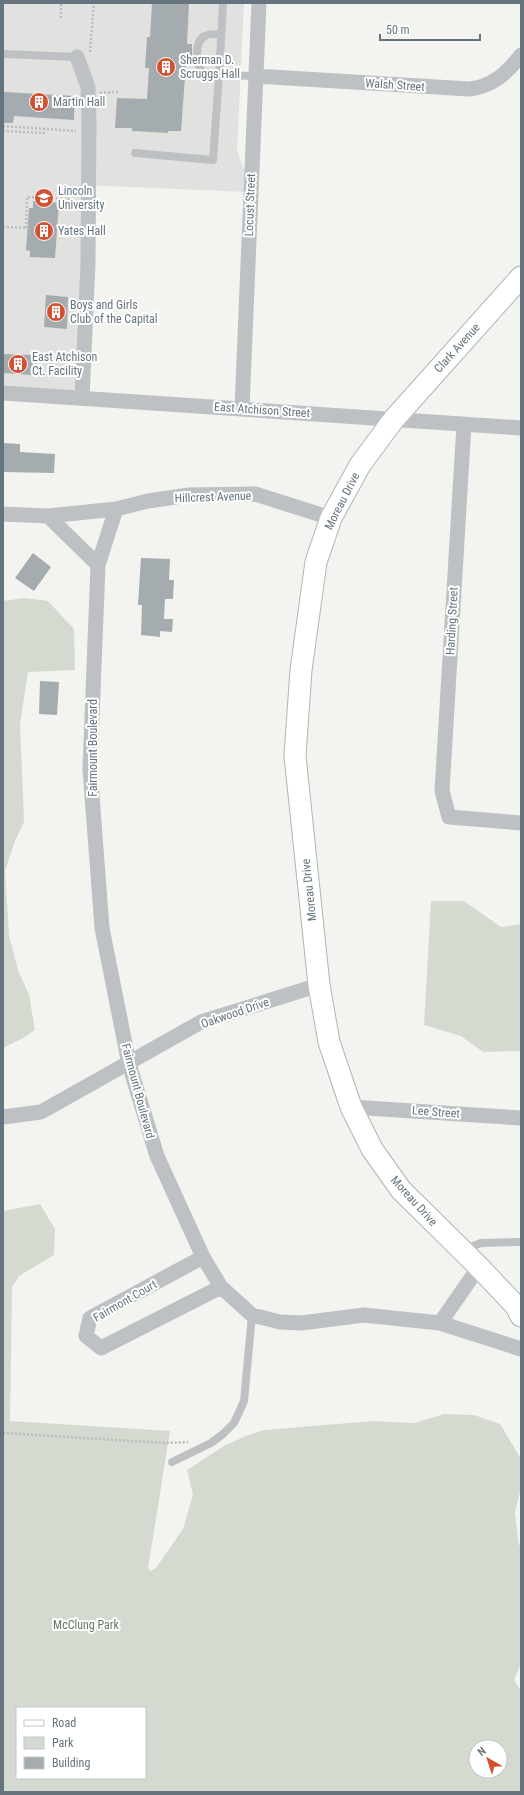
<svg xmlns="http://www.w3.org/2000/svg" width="524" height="1795" font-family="'Roboto Condensed',sans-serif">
<rect width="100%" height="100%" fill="#f3f3f0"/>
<path fill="#e1e2e0" d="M3,3H244L237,151L247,177L246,192L84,185V269L75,391L3,386Z"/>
<path fill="#d5dad1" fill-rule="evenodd" d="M25,598L48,601L74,629L75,670L28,672L20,724L24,822L14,843L5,872L9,935L18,970L29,995L35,1030L23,1038L3,1048V601Z
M431,901H464L501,927L521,924V1051L483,1052L461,1036L424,1025Z
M40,1204L55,1229L54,1255L19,1276L12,1287L10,1421L170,1431L148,1568L150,1571L156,1568L183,1529L193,1494L187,1470L224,1446L246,1436L264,1430L374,1421L415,1423L444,1414L474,1415L500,1424L521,1459V1488L515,1512L518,1540L521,1550V1663L514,1680L521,1691V1792H3V1211ZM17,1708H145V1778H17ZM476,1747H500V1771H476Z"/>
<path fill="#a5acb0" d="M152,3H189L187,44H192V65L186,64L181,131H168V133L132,131V128H115L117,98L147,99L149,68H145L147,37H150Z
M3,92L75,96L74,120L14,116L13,123H3Z
M41,199L52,200L51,202L59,203L55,258L30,257V251L26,250L29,208H33V201L41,202Z
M46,295L68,297L67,329L44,327Z
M3,354L33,355L32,375L3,373Z
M3,443L20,444V452L55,454L54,473L3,472Z
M33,553L51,567L34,591L15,578Z
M141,558L170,559L169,580H174L173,599H165L164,619H173L172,632L160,631V637L141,635L142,605H138Z
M40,681L59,682L57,715L39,714Z"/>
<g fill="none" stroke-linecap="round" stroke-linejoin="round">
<defs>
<path id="secondary" d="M521,277L394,419L360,465L331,518L316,562L301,670L295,756L319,985L329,1042L351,1107L372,1149L401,1190L479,1267L515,1305L521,1316"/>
</defs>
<use href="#secondary" stroke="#b0b5b8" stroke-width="23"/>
<path stroke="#b9bbbd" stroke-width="2.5" stroke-dasharray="2 2" stroke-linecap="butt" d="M61,18V3
M90,52L94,3
M100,93L118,92
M3,126L76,131
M3,131L44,133V128
M3,227L31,228
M26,228L27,197L69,199V209H76
M3,1433L165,1443L188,1442"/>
<path stroke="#bdc1c4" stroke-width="8" d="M223,3L219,75L255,76
M3,54L77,57
M135,153L213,160L219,75L202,72C196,64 194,41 205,36C210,33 216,34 221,35
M463,1250L481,1243L521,1242
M172,1462L211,1443L223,1434L234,1423L244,1401L252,1315"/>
<path stroke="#bdc1c4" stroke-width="15" d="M77,57L88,87L89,121L88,263L82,398
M255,76L469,89C492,87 507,73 521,55
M3,393L521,428
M242,408L259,3
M464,424L442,791L449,817L521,823
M116,509L98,565L90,769L102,928L129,1064L157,1156L203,1257L221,1287L252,1315L280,1322L301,1323L364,1315L440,1323L521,1349
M3,514L48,516L116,509L148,501L189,495L255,494L331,518
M48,516L98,565
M351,1107L521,1118
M3,1117L41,1112L201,1022L319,985
M203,1257L90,1318L86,1336L101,1348L221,1287
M440,1323L479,1267"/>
<use href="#secondary" stroke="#fff" stroke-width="21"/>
</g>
<defs>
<symbol id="building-disc" viewBox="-11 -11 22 22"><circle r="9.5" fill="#d35030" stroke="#fff"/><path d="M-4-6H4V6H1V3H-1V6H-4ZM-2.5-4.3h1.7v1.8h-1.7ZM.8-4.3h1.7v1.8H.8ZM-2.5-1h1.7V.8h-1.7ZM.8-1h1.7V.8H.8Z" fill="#fff"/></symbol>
<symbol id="university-disc" viewBox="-11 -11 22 22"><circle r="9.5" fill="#d35030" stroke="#fff"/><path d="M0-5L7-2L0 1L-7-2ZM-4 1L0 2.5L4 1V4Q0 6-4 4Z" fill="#fff"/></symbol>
</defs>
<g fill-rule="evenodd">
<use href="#building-disc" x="155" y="56" width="22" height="22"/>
<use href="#building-disc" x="28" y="91" width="22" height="22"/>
<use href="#university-disc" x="33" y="187" width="22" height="22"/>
<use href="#building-disc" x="33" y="220" width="22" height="22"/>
<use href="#building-disc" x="45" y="301" width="22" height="22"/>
<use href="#building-disc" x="7" y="353" width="22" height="22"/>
</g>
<g text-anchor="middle" stroke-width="4" stroke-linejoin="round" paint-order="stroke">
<g font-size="12" fill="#65747e" stroke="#fff" text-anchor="start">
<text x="180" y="64">Sherman D.<tspan x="180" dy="14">Scruggs Hall</tspan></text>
<text x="53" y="106">Martin Hall</text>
<text x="58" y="195">Lincoln<tspan x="58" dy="14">University</tspan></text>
<text x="58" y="235">Yates Hall</text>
<text x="70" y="309">Boys and Girls<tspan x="70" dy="14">Club of the Capital</tspan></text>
<text x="32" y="361">East Atchison<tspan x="32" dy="14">Ct. Facility</tspan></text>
</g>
<g font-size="12" fill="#65747e" stroke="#fff">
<text transform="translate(395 85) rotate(4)" y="4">Walsh Street</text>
<text transform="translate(250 205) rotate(-88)" y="4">Locust Street</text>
<text transform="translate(457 348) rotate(-48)" y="4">Clark Avenue</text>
<text transform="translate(262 410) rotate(4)" y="4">East Atchison Street</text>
<text transform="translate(213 497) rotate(-2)" y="4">Hillcrest Avenue</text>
<text transform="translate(342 501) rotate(-63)" y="4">Moreau Drive</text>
<text transform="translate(452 621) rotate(-87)" y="4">Harding Street</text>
<text transform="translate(93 748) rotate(-90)" y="4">Fairmount Boulevard</text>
<text transform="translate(309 890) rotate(-96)" y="4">Moreau Drive</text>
<text transform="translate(235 1013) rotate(-19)" y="4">Oakwood Drive</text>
<text transform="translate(138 1091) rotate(75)" y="4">Fairmount Boulevard</text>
<text transform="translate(436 1112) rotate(4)" y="4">Lee Street</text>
<text transform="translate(414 1201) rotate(48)" y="4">Moreau Drive</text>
<text transform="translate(125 1301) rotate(-30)" y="4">Fairmont Court</text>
</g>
<g font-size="12" fill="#687663" stroke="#fff">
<text x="86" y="1629">McClung Park</text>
</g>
</g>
<rect width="524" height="1795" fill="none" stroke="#65747e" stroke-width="8"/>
<rect x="16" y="1707" width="130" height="72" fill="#ffffff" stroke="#c1c7cb"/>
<rect x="24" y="1720" width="20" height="6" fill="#ffffff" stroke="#c1c7cb"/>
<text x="52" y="1727" font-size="12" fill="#65747e">Road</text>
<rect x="24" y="1737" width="20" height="12" fill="#d5dad1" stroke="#c1c7cb"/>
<text x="52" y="1747" font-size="12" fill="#65747e">Park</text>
<rect x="24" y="1757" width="20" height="12" fill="#a5acb0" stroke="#c1c7cb"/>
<text x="52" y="1767" font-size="12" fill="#65747e">Building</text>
<g transform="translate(488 1759) rotate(321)"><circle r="19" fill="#ffffff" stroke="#c1c7cb"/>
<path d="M0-3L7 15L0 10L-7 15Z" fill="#d35030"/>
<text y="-6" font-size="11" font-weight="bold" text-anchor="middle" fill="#65747e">N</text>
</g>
<path d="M380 34v6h100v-6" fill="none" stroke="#65747e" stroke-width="2"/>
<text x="386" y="34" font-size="12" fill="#65747e" stroke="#ffffff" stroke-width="3" paint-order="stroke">50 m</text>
</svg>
